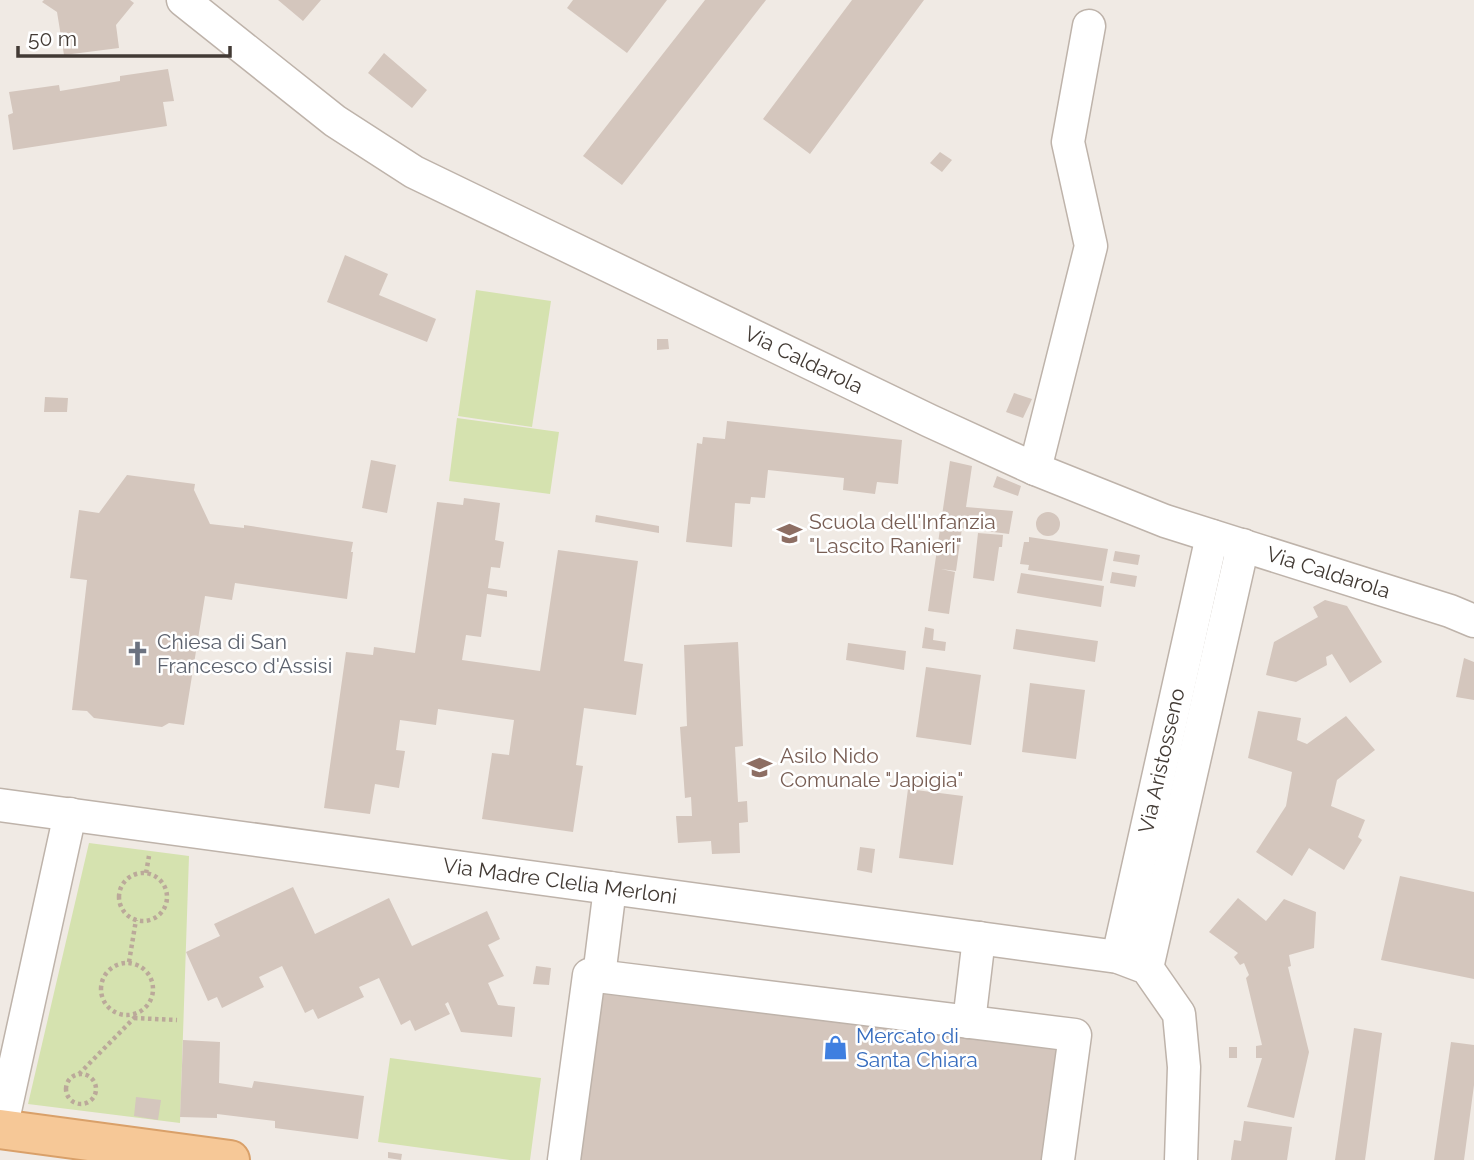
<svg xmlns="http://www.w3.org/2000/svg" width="1474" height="1160" font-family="Raleway,sans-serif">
<rect width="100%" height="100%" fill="#f0eae4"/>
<path fill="#d5e2af" d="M476,290L551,301L532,427L458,416Z
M457,418L559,432L550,494L449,481Z
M89,843L189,856L180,1123L28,1104Z
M390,1058L541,1078L530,1160H510L378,1142Z"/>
<path fill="#d4c6bd" d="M44,0H130L134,3L116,25L119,48L64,55L57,12L42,2Z
M278,0H321L303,21Z
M573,0H667L627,53L567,8Z
M705,0H766L622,185L583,156Z
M852,0H924L810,154L763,119Z
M384,53L427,90L412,108L368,73Z
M168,69L174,101L163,102L167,126L13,150L8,115L13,113L9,92L59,85L60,91L120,81V76Z
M940,152L952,160L942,172L930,163Z
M345,255L388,274L379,295L436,319L427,342L327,302Z
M657,339H668L669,349L657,350Z
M1014,393L1032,399L1023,418L1006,412Z
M45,397L68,398L67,412H44Z
M727,421L902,440L898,484L877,482L875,494L843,490L844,478L768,470L765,498L751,497L750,504L735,503L732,547L686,542L697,443L702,444L703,437L725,439Z
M371,460L396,465L387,513L362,508Z
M950,461L972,466L966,507L1013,511L1009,534L962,528L956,571L941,569L955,572L949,614L928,611Z
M127,475L195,484L194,490L210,524L244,528V525L353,542L351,552H353L347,599L235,583L232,600L205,596L184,725L169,723L162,727L94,718L87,711L72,710L87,580L70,578L79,510L99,513Z
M997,476L1021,486L1018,496L993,487Z
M464,498L500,503L495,540L504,542L500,568L491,567L488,588L507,591V597L487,594L481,637L466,635L462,660L540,671L558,550L638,561L624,661L643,664L636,715L584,708L576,765L583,766L573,832L482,819L492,753L509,755L514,720L438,709L436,725L400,720L396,750L405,751L399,788L375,784L370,814L324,808L346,652L373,655L374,647L415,653L437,502L463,505Z
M1036 524a12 12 0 1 1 24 0a12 12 0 1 1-24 0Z
M596,515L659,526V533L595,522Z
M978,533L1003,535L1002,547H999L994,581L973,578Z
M1029,537L1108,549L1102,581L1028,570L1029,565L1020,564L1024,542H1029Z
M1115,551L1140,555L1138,565L1113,561Z
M1112,572L1137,576L1135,587L1110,583Z
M1021,573L1104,586L1101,607L1017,593Z
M1325,600L1347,606L1382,662L1350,683L1332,654L1326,657L1327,665L1296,682L1266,675L1274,642L1318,617L1313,607Z
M925,627L934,629L933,640L946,642L945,651L922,648Z
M1016,629L1098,641L1095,662L1013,649Z
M738,642L743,746L735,747L738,802L747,801L748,822L739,823L740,853L712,854L711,841L678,843L676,816H692L691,797L685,798L680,727L687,726L684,645Z
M848,643L906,651L904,670L846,660Z
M1464,658L1474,662V700L1456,697Z
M926,667L981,675L971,745L916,737Z
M1030,683L1085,690L1076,759L1022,752Z
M1258,711L1301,718L1297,740L1307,744L1346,716L1375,750L1337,780L1331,806L1365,820L1358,837L1362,840L1344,870L1309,848L1292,876L1256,852L1286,806L1292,772L1248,758Z
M908,789L963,796L953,865L899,858Z
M860,847L875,849L872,873L857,870Z
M1400,876L1474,892V979L1381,960Z
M293,887L315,934L389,898L412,946L487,911L500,939L488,945L504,976L488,983L498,1005L515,1007L512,1037L461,1032L448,1002L445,1004L450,1014L415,1031L410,1020L401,1025L379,978L359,987L364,997L318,1019L313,1009L305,1013L282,966L259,977L264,987L222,1008L217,997L208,1001L186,952L220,936L214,924Z
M1238,898L1266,921L1284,899L1316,912L1314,948L1289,955L1291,966L1288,967L1309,1052L1294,1118L1247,1107L1262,1058H1256V1046L1262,1045L1246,978L1249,975L1244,963L1240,965L1234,957L1238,953L1209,932Z
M536,966L551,968L549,985L533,984Z
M600,990L1062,1048L1047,1160H578Z
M1354,1028L1382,1033L1365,1160H1335Z
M183,1040L220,1042L219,1083L252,1088L254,1081L364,1096L358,1139L275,1128V1121L217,1114V1118L180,1117Z
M1451,1042L1474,1045V1085L1464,1160H1434Z
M1229,1047H1237V1058H1229Z
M136,1097L161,1100L158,1120L134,1116Z
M1244,1121L1292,1127L1287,1160H1231L1234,1140L1241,1141Z
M388,1152L402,1154L401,1160L388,1158Z"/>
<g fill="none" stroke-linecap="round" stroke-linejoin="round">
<defs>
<g id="minor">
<path id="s1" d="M183,0L335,121L414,172L930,421L1035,469L1165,521L1450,611L1474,621"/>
<path d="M1035,469L1091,246L1068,142L1089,26"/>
<path id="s2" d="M0,805L1118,957L1147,968L1179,1014L1184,1067L1181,1160"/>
<path id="s3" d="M1118,957L1212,536"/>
<path d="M1147,968L1243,545"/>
<path d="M599,976L610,888"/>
<path d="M969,1022L979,938"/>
<path d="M1,1129L70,814"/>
<path d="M564,1160L589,975L1075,1035L1058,1160"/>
</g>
<path id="major" d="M0,1129L230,1160"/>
</defs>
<use href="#minor" stroke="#beb3aa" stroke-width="35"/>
<use href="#major" stroke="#d9a069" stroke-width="42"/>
<path stroke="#bba99a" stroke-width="4.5" stroke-dasharray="3.5 3.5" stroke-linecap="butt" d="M146,873L149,856
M119 897a24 24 0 1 1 48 0a24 24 0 1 1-48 0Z
M129,962L136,920
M101 989a26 26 0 1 1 52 0a26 26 0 1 1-52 0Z
M134,1018L177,1020
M66 1089a15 15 0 1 1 30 0a15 15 0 1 1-30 0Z
M79,1074L137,1015"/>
<use href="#minor" stroke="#fff" stroke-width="32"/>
<use href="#major" stroke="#f6c897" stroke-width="38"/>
</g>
<defs>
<symbol id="school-bare" viewBox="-9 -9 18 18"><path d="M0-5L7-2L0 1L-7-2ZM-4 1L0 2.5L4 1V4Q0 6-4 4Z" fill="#8d6e63" stroke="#fff" stroke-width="2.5" paint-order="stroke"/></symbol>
<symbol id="church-bare" viewBox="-9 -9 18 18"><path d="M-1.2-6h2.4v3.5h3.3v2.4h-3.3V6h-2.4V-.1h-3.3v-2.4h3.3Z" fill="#6b7280" stroke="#fff" stroke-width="2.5" paint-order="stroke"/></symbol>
<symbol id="shop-bare" viewBox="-9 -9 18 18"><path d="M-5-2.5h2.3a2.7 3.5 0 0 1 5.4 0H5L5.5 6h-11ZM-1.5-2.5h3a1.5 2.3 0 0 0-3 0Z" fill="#3f7fe0" stroke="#fff" stroke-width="2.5" paint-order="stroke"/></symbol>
</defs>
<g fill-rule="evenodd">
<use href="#school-bare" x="772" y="516" width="35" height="35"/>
<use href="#church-bare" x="120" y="636" width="35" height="35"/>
<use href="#school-bare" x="742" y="750" width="35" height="35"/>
<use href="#shop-bare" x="818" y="1030" width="35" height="35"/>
</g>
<g text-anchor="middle" stroke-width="5" stroke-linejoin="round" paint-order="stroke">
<g font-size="21" fill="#423a34" stroke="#fff">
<text dy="7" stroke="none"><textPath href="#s1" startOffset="721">Via Caldarola</textPath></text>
<text dy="7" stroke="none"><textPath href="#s1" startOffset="1288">Via Caldarola</textPath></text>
<text dy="7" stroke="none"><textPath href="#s3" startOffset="201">Via Aristosseno</textPath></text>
<text dy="7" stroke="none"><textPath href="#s2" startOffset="565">Via Madre Clelia Merloni</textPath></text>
</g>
<g font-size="21" fill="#785e54" stroke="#fff" text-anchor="start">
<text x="809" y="529">Scuola dell'Infanzia<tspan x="809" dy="24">"Lascito Ranieri"</tspan></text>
<text x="780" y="763">Asilo Nido<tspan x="780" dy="24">Comunale "Japigia"</tspan></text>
</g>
<g font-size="21" fill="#5b616d" stroke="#fff" text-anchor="start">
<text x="157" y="649">Chiesa di San<tspan x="157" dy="24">Francesco d'Assisi</tspan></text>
</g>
<g font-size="21" fill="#366cbe" stroke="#fff" text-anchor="start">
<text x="856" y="1043">Mercato di<tspan x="856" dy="24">Santa Chiara</tspan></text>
</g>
</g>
<path d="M18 46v10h212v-10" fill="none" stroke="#423a34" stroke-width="3.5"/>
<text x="28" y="46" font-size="21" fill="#423a34" stroke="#ffffff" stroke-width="5" paint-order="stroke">50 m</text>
</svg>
